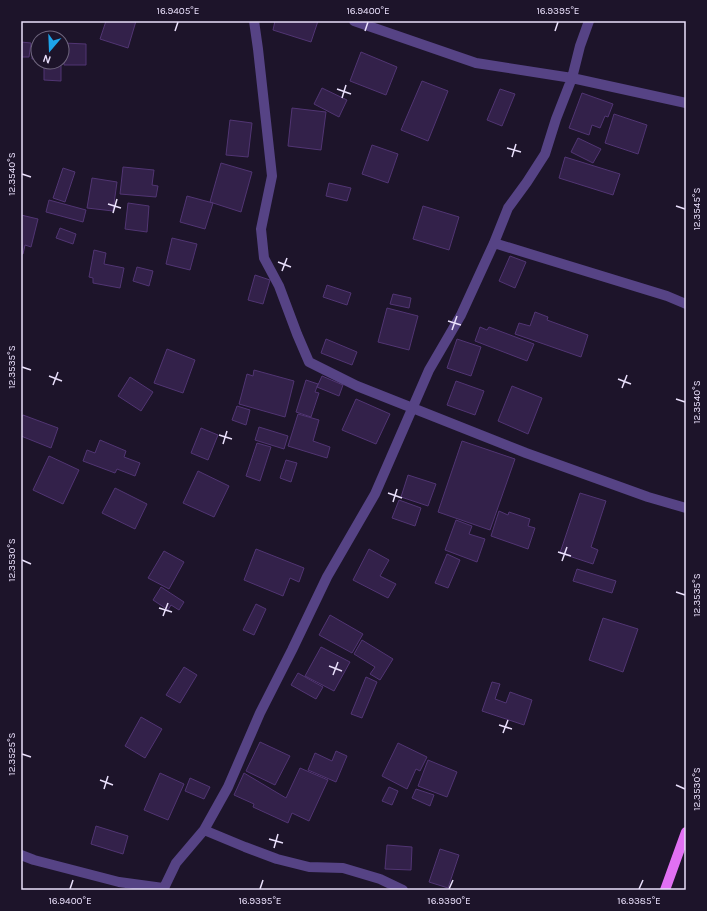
<svg xmlns="http://www.w3.org/2000/svg" width="707" height="911" font-family="Karla,sans-serif">
<rect width="100%" height="100%" fill="#1d142a"/>
<path fill="#33214a" stroke="#513573" d="M106,21H136L128,48L100,39Z
M275,21H318L311,42L273,30Z
M21,42L31,43L29,57H21Z
M64,43L86,44V65H64Z
M32,44H38V59H32Z
M361,52L397,67L386,95L350,81Z
M44,62H61V81L44,80Z
M422,81L448,91L428,141L401,130Z
M322,88L347,100L339,117L314,104Z
M500,89L515,94L502,126L487,120Z
M582,93L613,104L608,117L605,116L600,128L592,125L589,135L569,128Z
M292,108L326,112L321,150L288,146Z
M614,114L647,125L638,154L605,143Z
M230,120L252,123L248,157L226,155Z
M578,138L601,149L593,163L571,152Z
M372,145L398,154L388,183L362,174Z
M565,157L620,174L613,195L559,178Z
M221,163L252,172L241,212L210,202Z
M123,167L154,170L152,185L158,186L156,197L120,194Z
M63,168L75,172L65,202L53,198Z
M92,178L117,182L113,211L87,208Z
M329,183L351,188L347,201L326,196Z
M187,196L213,203L205,229L180,222Z
M49,200L86,210L83,222L46,212Z
M128,203L149,206L147,232L125,229Z
M423,206L459,217L449,250L413,239Z
M21,215L38,219L31,247L25,245L23,254H21Z
M60,228L76,234L73,244L56,238Z
M172,238L197,244L190,270L166,264Z
M94,250L106,253L104,264L124,268L120,288L93,283V278L89,277Z
M510,256L526,262L515,288L499,281Z
M137,267L153,271L149,286L133,281Z
M255,275L270,280L263,304L248,300Z
M327,285L351,293L347,305L323,297Z
M393,294L411,298L409,308L390,304Z
M387,308L418,316L409,350L378,342Z
M535,312L548,317L547,320L588,335L581,357L515,334L519,323L530,326Z
M480,327L487,330L489,327L534,344L527,361L475,341Z
M326,339L357,352L352,365L321,353Z
M457,339L481,347L471,376L447,368Z
M167,349L195,360L183,393L154,383Z
M254,370L294,381L285,417L239,404L247,374L253,376Z
M322,376L343,385L339,396L317,387Z
M130,377L153,392L141,411L118,396Z
M306,380L318,384L315,392L319,393L311,417L296,412Z
M456,381L484,391L475,415L447,405Z
M512,386L542,398L528,434L498,421Z
M356,399L390,414L376,444L342,430Z
M237,406L250,410L246,425L232,420Z
M298,414L319,420L313,441L330,447L327,458L288,446Z
M23,415L58,428L51,448L21,436V418Z
M259,427L288,436L284,449L255,440Z
M201,428L218,435L208,460L191,453Z
M100,440L126,451L124,457L140,463L135,476L117,469L115,473L83,461L87,450L95,453Z
M462,441L515,459L490,530L438,512Z
M257,443L271,447L260,481L246,476Z
M49,456L79,470L63,504L33,490Z
M286,460L297,463L291,482L280,478Z
M198,471L229,486L214,517L183,503Z
M408,475L436,484L428,506L401,497Z
M115,488L147,504L135,529L102,513Z
M580,493L606,501L591,547L598,550L593,564L560,553Z
M399,500L421,508L415,526L392,518Z
M499,511L508,515L509,512L530,519L528,526L535,528L528,549L491,536Z
M456,520L472,526L469,534L485,539L477,562L445,550Z
M256,549L304,568L299,582L290,578L283,596L244,580Z
M369,549L389,560L380,576L396,584L388,598L353,580Z
M164,551L184,562L169,589L148,578Z
M447,554L460,560L448,588L435,583Z
M577,569L616,581L612,593L573,581Z
M161,587L184,602L179,610L171,605L168,610L153,600Z
M256,604L266,609L254,635L243,630Z
M330,615L363,634L352,653L319,635Z
M603,618L638,629L623,672L589,660Z
M362,640L393,659L380,680L370,674L375,667L354,654Z
M321,647L350,662L334,691L305,676Z
M184,667L197,675L180,703L166,695Z
M298,673L323,687L316,699L291,685Z
M366,677L377,682L362,718L351,714Z
M492,682L500,684L495,699L506,703L510,692L532,700L524,725L482,711Z
M141,717L162,729L145,758L125,746Z
M260,742L290,756L275,785L246,771Z
M398,743L427,757L420,771L416,769L407,789L382,776Z
M336,751L347,756L336,782L308,770L315,753L332,761Z
M428,760L457,772L447,797L418,786Z
M300,768L328,780L309,821L292,813L288,823L253,807L254,804L234,795L244,773L286,798Z
M160,773L184,784L168,820L144,810Z
M190,778L210,787L204,799L185,791Z
M389,787L398,791L392,805L382,801Z
M416,789L434,795L430,806L412,798Z
M96,826L128,836L123,854L91,844Z
M387,845L412,847L411,870L385,869Z
M440,849L459,855L448,888L429,882Z"/>
<g fill="none" stroke-linecap="round" stroke-linejoin="round">
<path stroke="#564385" stroke-width="10" d="M254,21L258,49L272,176L261,229L264,258L279,286L297,334L309,362L357,386L526,453L648,497L686,508
M354,21L476,63L572,78L686,103
M494,243L667,296L686,304
M204,830L245,847L277,859L309,867L343,868L380,879L403,890
M21,855L34,860L119,882L163,888
M163,890L176,863L204,830L228,787L260,713L292,650L327,577L375,494L429,370L461,315L494,243L508,208L527,182L545,154L556,119L572,78L580,46L589,21"/>
<path stroke="#e170f3" stroke-width="10" d="M665,890L686,832"/>
</g>
<path fill="none" stroke="#eae0fc" stroke-width="1.5" d="M175,31L178,22M365,31L368,22M555,31L558,22M337,89L351,94M342,98L346,85M507,148L521,152M512,157L516,144M22,174L31,177M108,204L121,208M676,206L685,209M113,213L117,199M278,262L291,267M282,271L287,258M448,321L461,325M452,330L457,316M22,367L31,370M49,376L62,381M618,379L631,384M53,385L58,372M622,388L627,375M676,399L685,402M219,435L232,439M223,444L227,431M388,493L402,498M393,502L397,489M558,552L571,556M22,560L31,564M562,561L567,547M676,592L685,595M159,608L172,612M163,616L168,603M329,666L342,671M333,675L338,662M499,725L512,729M503,733L508,720M22,754L31,757M100,780L113,785M676,785L685,789M104,789L108,776M269,839L283,843M274,848L278,834M70,889L73,880M260,889L263,880M449,889L453,880M639,889L643,880"/>
<rect width="707" height="911" fill="none" stroke="#1d142a" stroke-width="44"/>
<g transform="translate(50 50) rotate(199)"><circle r="19" fill="#1d142a" stroke="#6f667e"/>
<path d="M0-3L7 15L0 10L-7 15Z" fill="#1da4eb"/>
<text y="-6" font-size="11" font-weight="bold" text-anchor="middle" fill="#eae0fc">N</text>
</g>
<rect x="22" y="22" width="663" height="867" fill="none" stroke="#eae0fc" stroke-width="1.5"/>
<g font-size="10" text-anchor="middle" fill="#eae0fc">
<text x="178" y="14">16.9405°E</text>
<text x="368" y="14">16.9400°E</text>
<text x="558" y="14">16.9395°E</text>
<text transform="translate(11 174) rotate(-90)" y="4">12.3540°S</text>
<text transform="translate(696 209) rotate(-90)" y="4">12.3545°S</text>
<text transform="translate(11 367) rotate(-90)" y="4">12.3535°S</text>
<text transform="translate(696 402) rotate(-90)" y="4">12.3540°S</text>
<text transform="translate(11 560) rotate(-90)" y="4">12.3530°S</text>
<text transform="translate(696 595) rotate(-90)" y="4">12.3535°S</text>
<text transform="translate(11 754) rotate(-90)" y="4">12.3525°S</text>
<text transform="translate(696 789) rotate(-90)" y="4">12.3530°S</text>
<text x="70" y="904">16.9400°E</text>
<text x="260" y="904">16.9395°E</text>
<text x="449" y="904">16.9390°E</text>
<text x="639" y="904">16.9385°E</text>
</g>
</svg>
